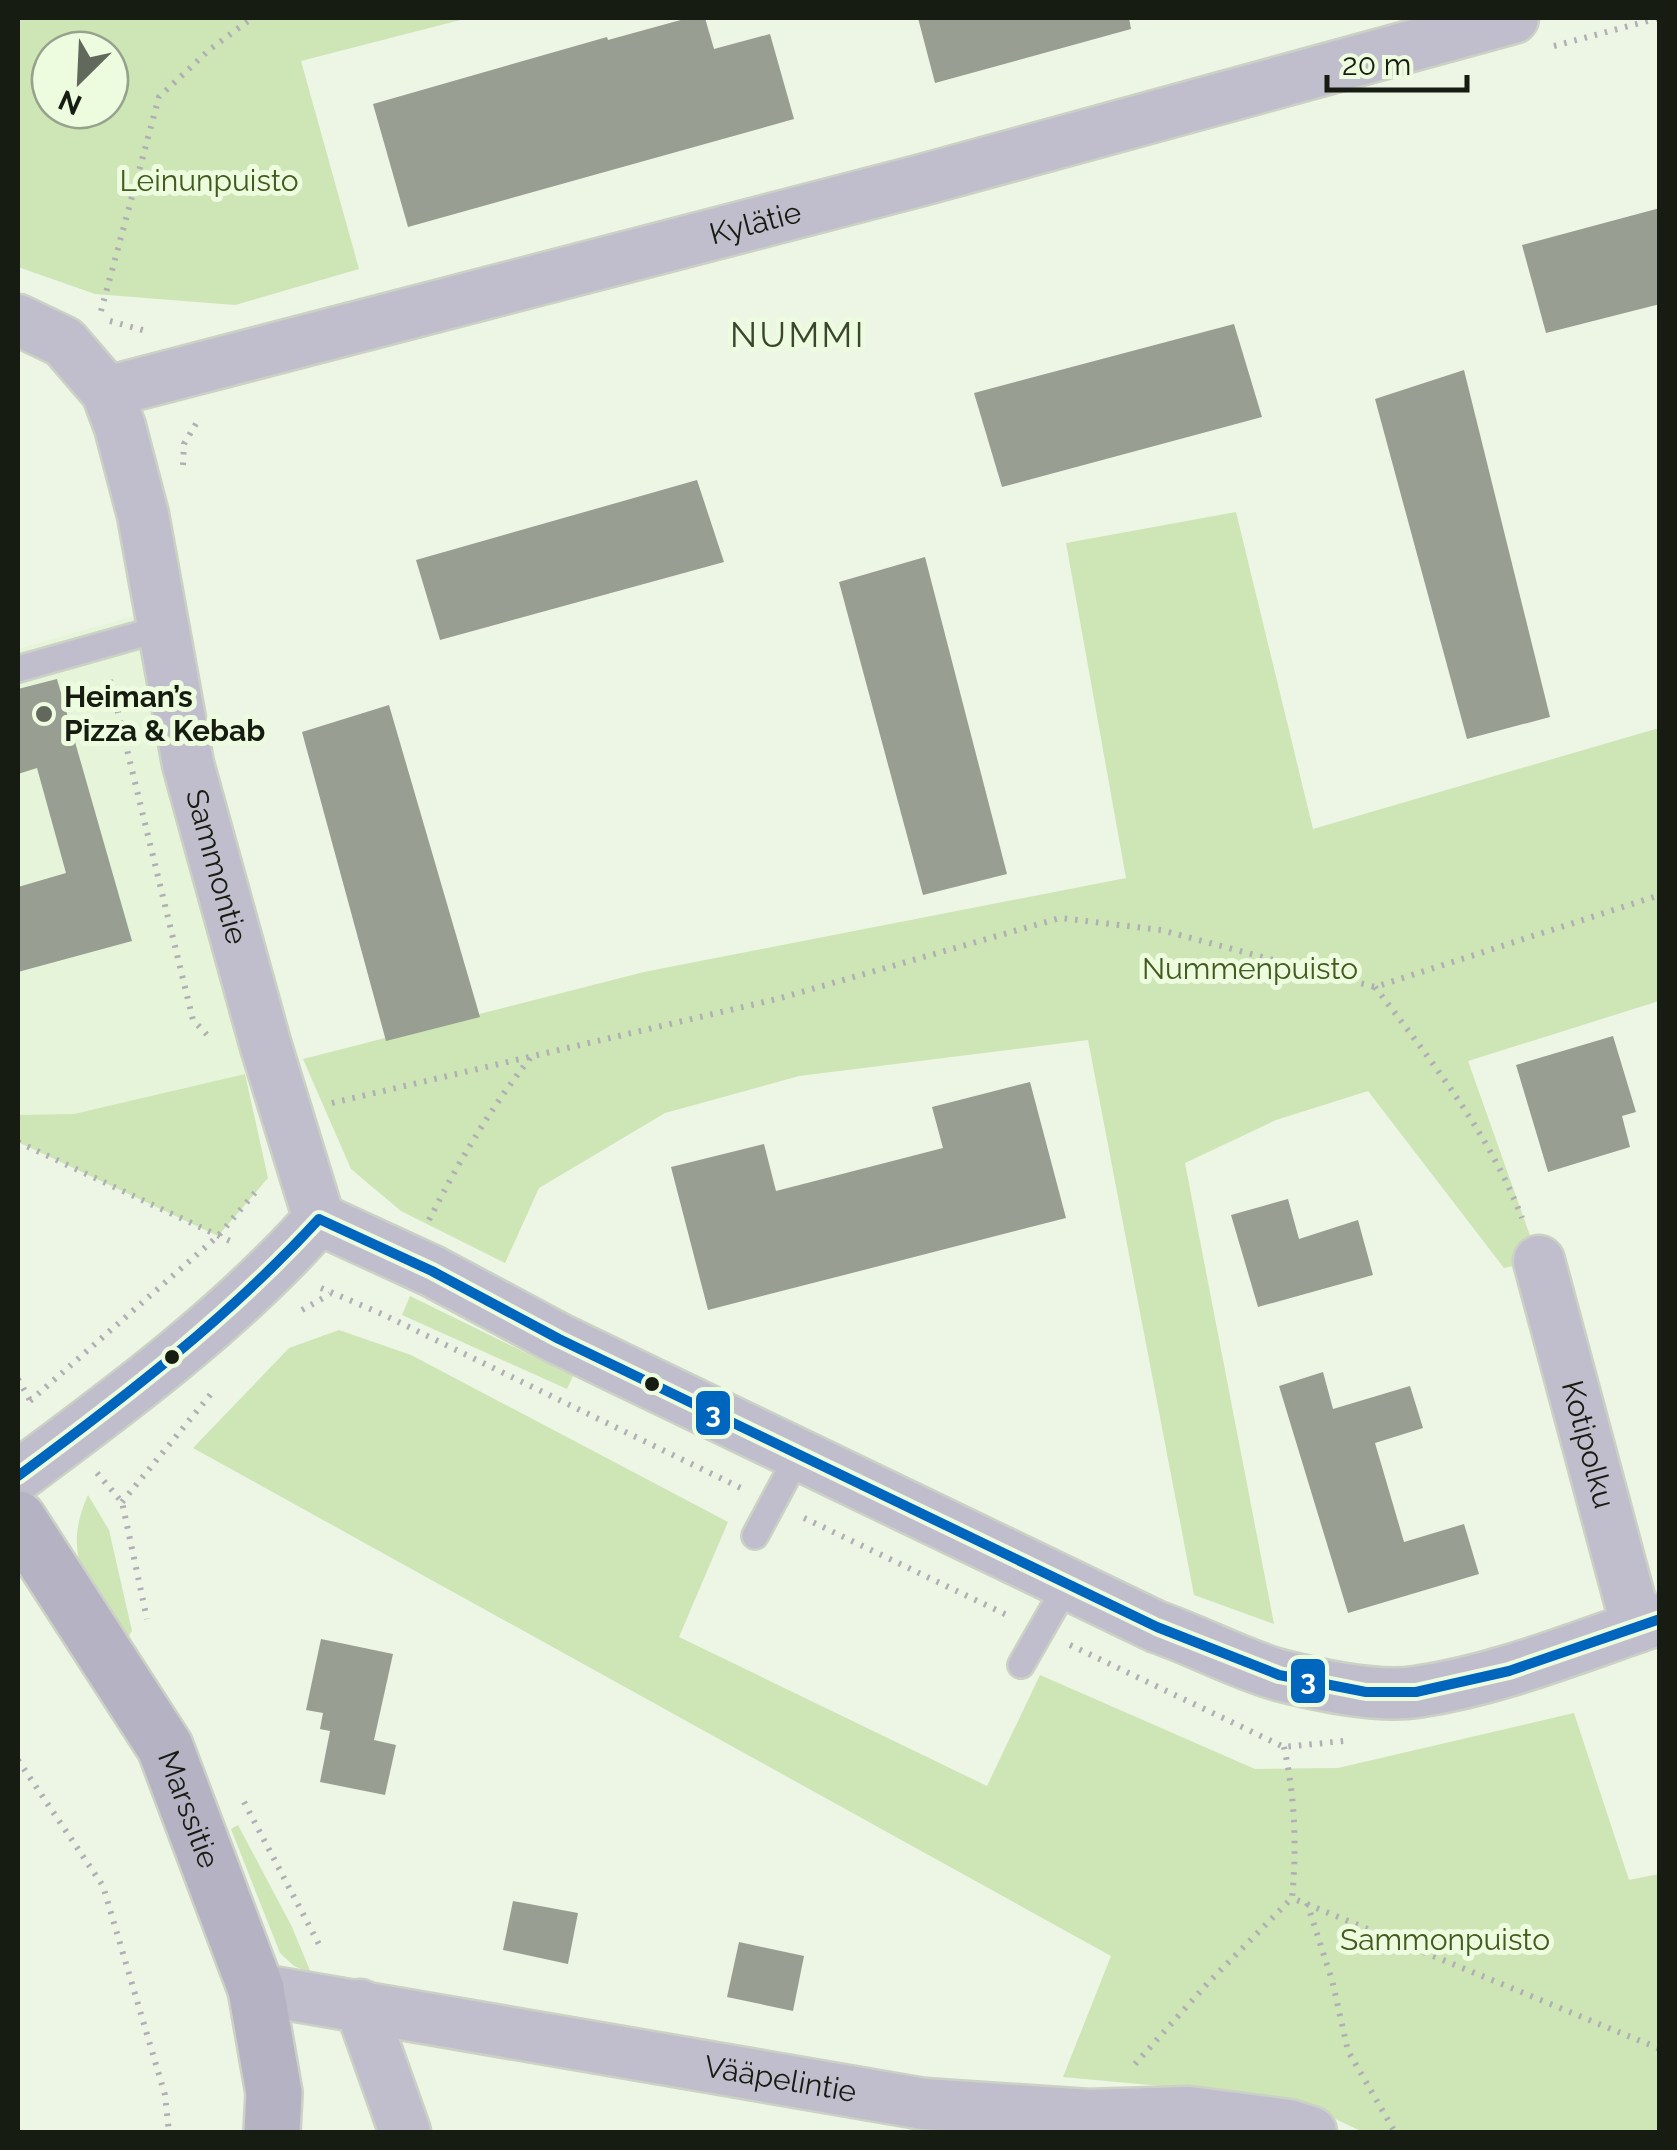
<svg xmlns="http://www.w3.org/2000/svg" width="1677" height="2150" font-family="Raleway,sans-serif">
<rect width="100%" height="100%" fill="#edf5e5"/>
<path fill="#e6f4d9" d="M141,614L245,1074L74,1114L19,1116L18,649Z"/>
<path fill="#cee5b6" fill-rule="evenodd" d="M18,18H468L301,61L359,269L235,305L95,294L18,267ZM110,50V110H50V50Z
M1236,512L1313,829L1659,728V1001L1468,1061L1539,1261L1504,1268L1368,1091L1276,1120L1185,1163L1274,1624L1194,1595L1088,1040L799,1076L665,1113L539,1188L505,1263L401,1211L351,1169L303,1059L644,972L1126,878L1066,543Z
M245,1074L268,1178L218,1236L18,1142V1115L74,1114Z
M410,1296L573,1376L567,1389L402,1315Z
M339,1330L411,1355L728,1522L679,1637L987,1786L1040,1675L1255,1769L1338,1768L1574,1713L1629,1880L1659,1874V2132H1363L1291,2098L1063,2077L1111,1956L193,1448L289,1348Z
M88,1495L109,1530L132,1631L124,1644C92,1592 59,1558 88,1495Z
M238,1825L292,1927L311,1973L294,1966L280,1953L231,1829Z"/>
<path fill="#989e91" d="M688,18H705L714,49L770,34L794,119L408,227L373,104L607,37L608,40Z
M918,18H1129L1131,29L935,83Z
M1660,208V304L1546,333L1522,245Z
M1234,324L1262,417L1002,487L974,393Z
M1464,370L1550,717L1467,739L1375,399Z
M697,480L724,562L440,640L416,560Z
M925,557L1007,874L923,895L839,582Z
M57,679L132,941L18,972V887L66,873L37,768L18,774V689Z
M389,705L480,1017L386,1041L302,732Z
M1613,1036L1636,1112L1622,1116L1630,1147L1548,1172L1516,1065Z
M1030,1082L1066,1218L708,1310L671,1167L764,1144L776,1191L943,1148L932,1107Z
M1288,1199L1299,1239L1358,1220L1373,1275L1258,1307L1231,1215Z
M1323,1372L1333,1409L1410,1386L1423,1428L1375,1443L1404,1542L1464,1524L1479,1574L1348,1613L1279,1386Z
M321,1639L393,1654L374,1740L396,1745L385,1795L320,1782L330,1731L320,1729L323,1713L306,1710Z
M513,1901L578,1913L568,1964L503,1950Z
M739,1942L804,1956L793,2011L727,1997Z"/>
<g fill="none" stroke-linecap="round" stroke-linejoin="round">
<defs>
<path id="lane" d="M18,669L163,628
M755,1536L799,1454
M1021,1665L1068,1583"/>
<g id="street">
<path id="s1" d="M18,320L64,342L107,392L120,427L143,515L188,764L265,1043L319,1219L432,1271L559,1339L1157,1627C1198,1641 1237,1663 1279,1675C1318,1685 1377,1698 1416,1692C1499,1680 1580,1646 1660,1619"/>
<path id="s2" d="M107,392L922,180L1513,18"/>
<path id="s3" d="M1539,1261L1637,1627"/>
<path d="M18,1476C121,1400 234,1316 319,1219"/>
<path id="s4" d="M256,1989L924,2104L1089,2115L1189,2112L1289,2125L1311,2132"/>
<path d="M360,2005L405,2132"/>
</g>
<g id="secondary">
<path id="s5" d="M18,1519L165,1747L256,1989L274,2093L272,2132"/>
</g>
</defs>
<use href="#lane" stroke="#cbd1c5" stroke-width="30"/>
<use href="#street" stroke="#cbd1c5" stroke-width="55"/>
<use href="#secondary" stroke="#cbd1c5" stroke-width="60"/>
<path stroke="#b0afb5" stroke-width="6" stroke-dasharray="2.5 8" stroke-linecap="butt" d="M1554,46L1659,18
M101,311L159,97L209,50L252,18
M110,321L146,331
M183,465L184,444L200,417
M110,680L193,1020L212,1040
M1375,987C1430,1059 1489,1133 1522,1218
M332,1103L777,999L1060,918L1161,930L1375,987L1660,895
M18,1142L230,1241
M429,1220C459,1161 490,1109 531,1057
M321,1288L382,1314L743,1489
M302,1310L330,1294
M18,1379L31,1402
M30,1401L218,1236L259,1188
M97,1473L122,1502L147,1619
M122,1502L215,1389
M804,1518L1009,1616
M1070,1645L1284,1747L1344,1741
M1284,1747C1295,1797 1297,1847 1292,1898L1660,2049
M18,1760L103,1886L165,2095L169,2132
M244,1802L322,1950
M1307,1903L1332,1980L1348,2051L1395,2132
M1135,2064L1207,1984L1292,1898"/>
<use href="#lane" stroke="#c0becc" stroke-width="25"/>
<use href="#street" stroke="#c0becc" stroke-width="50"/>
<use href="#secondary" stroke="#b5b2c4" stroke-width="55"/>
<defs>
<path id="bus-1" d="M319,1219L432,1271L559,1339L1157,1627L1279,1675L1366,1692H1416L1509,1671L1660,1619
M18,1476C125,1397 229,1317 319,1219"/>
</defs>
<use href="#bus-1" stroke="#edfcde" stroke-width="18"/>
<use href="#bus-1" stroke="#0065bd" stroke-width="10"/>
</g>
<circle fill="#62685c" stroke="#edfcde" stroke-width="4" cx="44" cy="714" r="10"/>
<g fill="#171c12" stroke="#edfcde" stroke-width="4">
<circle cx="172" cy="1357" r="9"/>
<circle cx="652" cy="1384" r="9"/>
</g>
<g text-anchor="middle" stroke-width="10" stroke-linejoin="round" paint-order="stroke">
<g font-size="30" fill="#425b1e" stroke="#edfcde">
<text x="209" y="191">Leinunpuisto</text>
<text x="1250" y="979">Nummenpuisto</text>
<text x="1445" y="1950">Sammonpuisto</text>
</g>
<g font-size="30" fill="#171c12" stroke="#edfcde">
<text dy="10" stroke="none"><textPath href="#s2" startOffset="670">Kylätie</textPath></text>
<text dy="10" stroke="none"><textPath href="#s1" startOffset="605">Sammontie</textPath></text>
<text dy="10" stroke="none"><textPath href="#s3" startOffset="190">Kotipolku</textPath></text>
<text dy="10" stroke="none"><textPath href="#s5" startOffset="338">Marssitie</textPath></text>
<text dy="10" stroke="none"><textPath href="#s4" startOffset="532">Vääpelintie</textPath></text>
</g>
<g font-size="30" font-weight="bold" fill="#171c12" stroke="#edfcde" text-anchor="start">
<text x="64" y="707">Heiman’s<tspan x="64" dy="34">Pizza &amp; Kebab</tspan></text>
</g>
<g font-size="35" letter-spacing="2.5" fill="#3b462e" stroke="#edfcde">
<text x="798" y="347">NUMMI</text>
</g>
</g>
<g stroke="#edfcde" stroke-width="4">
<rect x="694" y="1389" width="38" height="48" rx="10" fill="#0065bd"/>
<rect x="1289" y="1657" width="38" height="48" rx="10" fill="#0065bd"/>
</g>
<g font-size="28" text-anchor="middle" font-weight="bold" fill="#fff">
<text x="713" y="1423">3</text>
<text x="1308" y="1690">3</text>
</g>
<rect width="1677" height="2150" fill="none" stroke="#171c12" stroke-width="40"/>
<g transform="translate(80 80) rotate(204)"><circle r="48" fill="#edfcde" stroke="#97a28c" stroke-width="2.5"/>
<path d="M0-8L18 38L0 25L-18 38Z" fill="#62685c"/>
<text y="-15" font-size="28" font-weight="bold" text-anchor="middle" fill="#171c12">N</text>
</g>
<path d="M1327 75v15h140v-15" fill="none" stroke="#171c12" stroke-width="5"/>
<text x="1342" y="75" font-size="30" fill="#171c12" stroke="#edfcde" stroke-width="8" paint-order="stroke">20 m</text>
</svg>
